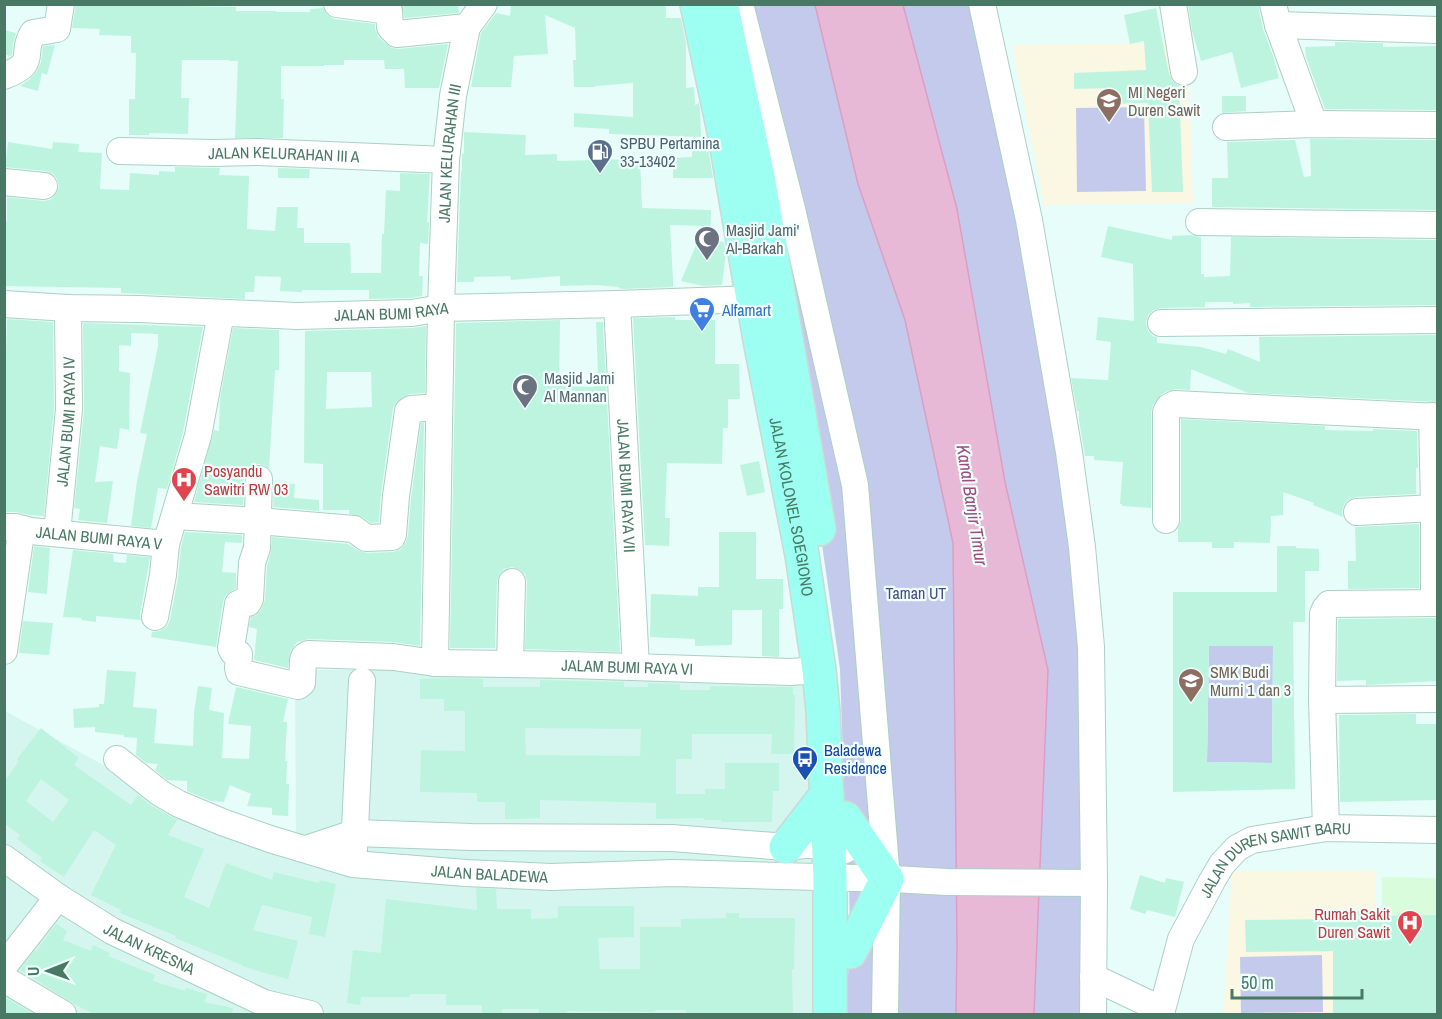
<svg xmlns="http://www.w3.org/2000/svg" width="1442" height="1019" font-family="'Archivo Narrow',sans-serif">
<rect width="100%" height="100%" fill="#e6fdfa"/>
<path fill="#d4f6ee" d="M295,670H819L830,1014H5V711L185,810L296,839Z"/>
<path fill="#faf7e3" d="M1188,43L1193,203L1044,205L1012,45Z
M1375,870L1377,1014H1223L1232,871Z"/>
<path fill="#d9fcdd" d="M1382,877L1437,878V1014H1383Z"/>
<path fill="#c4caec" d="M721,5H982L1085,582L1093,1014H886L893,878L884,1014H846L850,939L849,878L845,818L840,669L816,503Z
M1144,107L1146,191L1077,192L1076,108Z
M1209,646H1273L1272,763L1207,762Z
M1322,955L1323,1012L1241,1013L1240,957Z"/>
<path fill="#e8b9d7" stroke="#db9fc3" stroke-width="1.5" d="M815,5H903L957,209L1005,482L1048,670L1034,1014H956L957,945L953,543L905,320L858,184Z"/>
<path fill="#bdf4e0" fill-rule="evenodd" d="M76,4H185V6L236,7V11H276V12H310V9L323,8L327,15L334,19L375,24V29L379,38L392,48L398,49L448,44L439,88H405L404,69H385L384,60H344V65H324V66H281V99H284L283,138H235L238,61H229V60H182L181,98H189L188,134L149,133V135H129V99H135L136,53H131V36L99,35L100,29L72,28Z
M402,4H458L459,13L404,18Z
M511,4H666V18H681L686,43V88L694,87L695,105L699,103L700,108L701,137L609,134V129L574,127V113L633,117V83L595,86V87H574L573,60H576L575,28L545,15L548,54L514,56L511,87H471L481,33L496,13L510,16Z
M1188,4H1258L1263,29L1274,59L1279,78L1241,88L1232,52L1201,61L1192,31Z
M1156,8L1169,74L1173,82L1179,86L1183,192H1152L1148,103L1112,104L1111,88L1074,89V73L1146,70L1144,41L1130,44L1124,15Z
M4,30L16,33L13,44L12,55L10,56L4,54Z
M1335,42L1383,43V47L1437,46V110L1325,109L1306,57L1305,47L1335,46Z
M55,45L47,75L42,73L38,91L20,86L30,79L37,71L41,62L43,46Z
M1222,96H1246V111L1222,113Z
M464,132L526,135L525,155L557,154V161L640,159L642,208L711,210L710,240L724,242L726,252L722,285L703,286L681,281L704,226L670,225L673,280V287L623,289L619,288V287L596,285L560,286V276L511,280L510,276L474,277V282H457L461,171H462V154L464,153Z
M1310,139L1437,140V210L1212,207V178H1228L1227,142L1295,140L1304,177L1311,176Z
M8,142L52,149L53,142L79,144L78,152L102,153L100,189L129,190L130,173L159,175V171L175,172V167L220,168L219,175L249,176L247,229L275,231L277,207H298L297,228H304V243H350L351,273H381L382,234H384L386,190L400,191V173L430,174L427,222H429L428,244L420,243L419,276H423L422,296L411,298L369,299V290H302V292L280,291L281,277L255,276L254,292H245V299L121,293V288L4,286V221H7V197L43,201L50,200L56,194L59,187L57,179L53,174L46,171L4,167V159H6Z
M692,142H707L713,178H673V158L692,157Z
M278,168L310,169L309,178H278Z
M1108,226L1172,240V236L1192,235L1201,237V274H1204V277L1230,276L1231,237L1437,240V305L1250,307V303L1233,304V302H1205V307L1161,308L1154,310L1148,315L1146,323L1148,331L1153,336L1157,337V343L1201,347L1226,354L1228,349L1260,362L1259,337L1437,335V402L1248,393L1191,369L1190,390L1176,389L1168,391L1162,394L1153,405L1151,412V508L1122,506V504H1120L1123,462L1094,460V456H1085L1079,420V411H1077L1071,378L1108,380L1111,342L1096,340L1098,317L1134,321L1133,264L1101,257Z
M675,317V320H715V364H739L740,399H728V428H723L722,464L667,463L665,518H670L669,546L645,545L633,318Z
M7,319L53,322L54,408L44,516L30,515L16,512H4V350H6Z
M560,320L559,386L594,387V373H598L596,322H603L620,652L525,649L527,582L525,574L520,570L512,567L504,569L500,574L497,581L495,648H450L456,323Z
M83,323L203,327L183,432L167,489L158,488L151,528L131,526L137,481L147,434L140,433L158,346V334L131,333V346L119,345V371L130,373L129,430L120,428L117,449L100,446L95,482L113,481L107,523L78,520L80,509L74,508L84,410Z
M426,326L425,393L410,394L403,397L396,403L393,408L381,494L379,522L371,523L362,517L349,514V510H323V464L304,463L305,331L413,328ZM327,372H371L372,407L326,409Z
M233,328L279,330V370H275L269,469L266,466L259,464L251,466L247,471L244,479L243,505L194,502L214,430L219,431L220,398Z
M1181,419L1325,426V430L1373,431V429L1417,431L1418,468H1416V494L1356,497L1348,500L1344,505L1342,512L1343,517L1313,505L1314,503L1283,492V515L1271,516L1270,543L1234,542V548H1212V542H1178V529L1181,520Z
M421,423H424L420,646L394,642L309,639L297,642L290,652L288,668L254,660L257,629L249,627L251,617L255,616L261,610L265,600L267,566L271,552L272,537L348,544L357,550L367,553L393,552L401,549L406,542L408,535L411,498Z
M759,461L765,492L747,496L740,465Z
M274,483L295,484L294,498L319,500V511L273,507Z
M1419,524V588L1348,589V561H1356L1355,527Z
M185,532L242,535V543L225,542L222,572L236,573V588L226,595L223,601L216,647L151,637L152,632L160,631L167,626L170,620L178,578L181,547Z
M719,532H756V579H783V609H779V657L762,656V610H732V645L695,646V639L650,637L651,594L698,596V587H719Z
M34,546L50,548L47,594L28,592Z
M1277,546H1296V548L1319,549V571H1305V622H1293L1295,789L1173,792V592H1277ZM1209,646H1273L1272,763L1207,762Z
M73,550L113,554L114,562L126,563L127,555L150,557L140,614L141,620L96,616V622L81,620L82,618L63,617Z
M1437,618V681L1366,685V680L1337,681L1338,619Z
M23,621L53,623L49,655L19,653Z
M107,670L136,672L133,707L157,709L154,743L193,746L194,712L198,686L212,688L209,710L224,713L222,758L249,759L251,726L228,724L236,687L288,699L283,722H287L285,761H287L286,784H289L288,816L272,815V808L247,806L251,794L230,785L224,802L211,801L187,791V781L167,780L155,770L158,764L146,763L136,755L137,738L124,737V735L95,732V727L74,728L73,709L99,707V704H104Z
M454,678L483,679V687H540V680L624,682V687H648V683L680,684V690H710V686L793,687V695H795L794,754H771L772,734H692V759H676V794H705V789H725V763H779V791H773L772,822H721V820H704V818L656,819V803L540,800V818L505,819V802H477V793L420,792L421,750L465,751V711H444V699H420V679ZM525,728L641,729L640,756L526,755Z
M1416,714V724H1437V800L1340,802L1339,715Z
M41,728L79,758L74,765L131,805L138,795L152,806L177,820L168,835L204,849L184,897L209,908L226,863L272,880L274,872L319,883L320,880L336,884L325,937L309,934L312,917L262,905L253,930L298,941L288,979L261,972L242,966V965L175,938L176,936L120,913L121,910L91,895L116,845L94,830L64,877L40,861L42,858L17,839L20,835L4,823V782L19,761L17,759ZM41,779L69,800L53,822L26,801Z
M1140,875L1165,883L1166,878L1184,882L1175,917L1147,910L1145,914L1130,909Z
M476,888L496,889L497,909H531V919L558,918V906H634V937L598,938L600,969H640V927H681V919L726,918V913H739V918H795L794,969H792L793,1014H686V1010H655V1012L567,1011V1013H539V1009H502V1014H482V1005H446V994H410V997H361L360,1005L347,1003L353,950L381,953L386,899L477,910Z
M1373,911V916L1437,915V1014H1333V951L1246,952L1245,920L1333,919V912Z
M56,924L67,931L63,940L91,951L93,945L110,953L108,956L155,975L153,981L185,991L186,988L207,994L204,1002L233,1008L232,1014H94L74,1004L20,970L35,950L36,951Z
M4,997L34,1014H4Z"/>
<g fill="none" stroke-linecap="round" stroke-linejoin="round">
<defs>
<g id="minor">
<path d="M337,4L389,11L390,27L397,34L467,27"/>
<path d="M740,4L792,209L855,485L887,879L885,1014"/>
<path d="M982,4L1029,220L1069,452L1082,547L1091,647L1094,883L1093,1014"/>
<path d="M1173,4L1184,72"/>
<path d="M1273,4L1278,25L1314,124"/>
<path d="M1278,25L1438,30"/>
<path d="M4,76C40,62 19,55 33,33L57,29L61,4"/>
<path d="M1226,127L1314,124L1438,125"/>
<path id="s1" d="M120,151L213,153L258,152L446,160"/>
<path d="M4,182L44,186"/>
<path d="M1199,222L1438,225"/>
<path id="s2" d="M4,304L68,308L139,309L297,316L412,313L441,308L617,304L754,299L771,295"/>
<path id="s3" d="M617,304L636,667"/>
<path d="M1161,323L1438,320"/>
<path d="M1432,416L1434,508V603"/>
<path id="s4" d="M259,479L257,548L252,563L250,599L248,603L242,602L238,604L231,648L233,652L239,654L238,668L239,672L298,686L302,683L303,660L304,657L308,654L393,657L435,663L569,665L790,672L819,670"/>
<path d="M1357,512L1434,508"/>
<path d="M175,516L258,521L354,529L366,538L392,537L393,534L396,496L408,411L411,409L439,407"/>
<path d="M1166,520V412L1169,407L1175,404L1438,417"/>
<path id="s5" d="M4,527H16L31,531L166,544L198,436L221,313"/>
<path id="s6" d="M57,533L69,409L68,308"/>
<path d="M155,617L163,575L166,544"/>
<path d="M4,651L20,540L23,529"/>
<path id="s7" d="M435,663L441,308L446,160L453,96L467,27L484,4"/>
<path d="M510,664L512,582"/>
<path d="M1322,700L1438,699"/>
<path id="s8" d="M117,759L160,793L179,804L222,822L270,839L353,864L466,873L551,877L674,873L893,879L947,882L1094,883"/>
<path d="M1326,828L1322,700L1323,614L1325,609L1329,604L1438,603"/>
<path d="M306,849L354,833L472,837L672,838L786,847L805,845H828L845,850"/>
<path d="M354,849L362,681"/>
<path id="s9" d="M4,858L58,897L112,931L264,1003L310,1014"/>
<path d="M4,966L58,897"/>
<path d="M1093,977L1162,1010"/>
<path d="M4,979L63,1014"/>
<path id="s10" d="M1162,1014V1010L1181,939L1212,881L1222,864L1237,848L1252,840L1326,828L1438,830"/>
</g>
<g id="major">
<path id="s11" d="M697,4L725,136L760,340L802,555L819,670L823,711L830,877V1014"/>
<path d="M721,4L758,177L819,529"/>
<path d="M845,818L887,879L850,952"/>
<path d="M786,847L827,794"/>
</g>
</defs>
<use href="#minor" stroke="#abd0c4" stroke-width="28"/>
<use href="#major" stroke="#ccd9d4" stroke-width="36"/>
<use href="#minor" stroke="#fff" stroke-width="26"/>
<use href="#major" stroke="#9cfff1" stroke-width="33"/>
</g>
<defs>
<symbol id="school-pin" viewBox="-11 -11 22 30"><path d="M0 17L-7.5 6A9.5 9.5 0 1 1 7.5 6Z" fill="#8d6e63" stroke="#eefffc"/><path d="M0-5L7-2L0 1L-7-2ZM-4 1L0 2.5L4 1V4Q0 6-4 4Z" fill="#fff"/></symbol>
<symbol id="fuel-pin" viewBox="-11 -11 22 30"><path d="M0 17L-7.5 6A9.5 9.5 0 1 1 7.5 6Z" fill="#5c6f8a" stroke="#eefffc"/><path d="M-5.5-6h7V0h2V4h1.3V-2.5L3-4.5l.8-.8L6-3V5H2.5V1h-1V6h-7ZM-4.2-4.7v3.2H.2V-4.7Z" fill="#fff"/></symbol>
<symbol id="mosque-pin" viewBox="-11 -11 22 30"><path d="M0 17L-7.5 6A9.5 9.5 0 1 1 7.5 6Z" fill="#6b7280" stroke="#eefffc"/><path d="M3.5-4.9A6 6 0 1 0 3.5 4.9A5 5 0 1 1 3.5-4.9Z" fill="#fff"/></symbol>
<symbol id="supermarket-pin" viewBox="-11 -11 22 30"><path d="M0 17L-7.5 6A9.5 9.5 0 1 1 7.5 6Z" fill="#3f7fe0" stroke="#eefffc"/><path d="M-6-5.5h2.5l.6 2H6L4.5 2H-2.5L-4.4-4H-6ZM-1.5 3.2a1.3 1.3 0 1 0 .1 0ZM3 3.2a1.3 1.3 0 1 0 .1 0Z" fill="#fff"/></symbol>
<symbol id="hospital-pin" viewBox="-11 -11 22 30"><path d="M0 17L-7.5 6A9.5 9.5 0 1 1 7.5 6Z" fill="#e0444e" stroke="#eefffc"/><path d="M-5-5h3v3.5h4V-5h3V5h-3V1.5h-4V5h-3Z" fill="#fff"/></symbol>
<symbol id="bus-pin" viewBox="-11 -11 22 30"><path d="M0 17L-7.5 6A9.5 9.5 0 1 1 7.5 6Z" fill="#1a4fb4" stroke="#eefffc"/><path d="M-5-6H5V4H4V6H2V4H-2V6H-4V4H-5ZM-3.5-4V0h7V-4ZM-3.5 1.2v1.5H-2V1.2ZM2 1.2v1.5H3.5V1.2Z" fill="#fff"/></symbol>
</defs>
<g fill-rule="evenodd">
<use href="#school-pin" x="1094" y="86" width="30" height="40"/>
<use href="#fuel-pin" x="585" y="137" width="30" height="40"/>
<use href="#mosque-pin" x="692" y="224" width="30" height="40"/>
<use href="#supermarket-pin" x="687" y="295" width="30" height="40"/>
<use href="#mosque-pin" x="510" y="372" width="30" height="40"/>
<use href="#hospital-pin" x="169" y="465" width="30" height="40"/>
<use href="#school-pin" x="1176" y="666" width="30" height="40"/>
<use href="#bus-pin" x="790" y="744" width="30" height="40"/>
<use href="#hospital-pin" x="1395" y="908" width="30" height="40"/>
</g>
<g text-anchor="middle" stroke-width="4.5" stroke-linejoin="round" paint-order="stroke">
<g font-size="16" fill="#785e54" stroke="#eefffc" text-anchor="start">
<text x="1128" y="98">MI Negeri<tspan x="1128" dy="18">Duren Sawit</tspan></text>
<text x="1210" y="678">SMK Budi<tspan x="1210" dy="18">Murni 1 dan 3</tspan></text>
</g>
<g font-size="16" fill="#4e5e75" stroke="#eefffc" text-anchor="start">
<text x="620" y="149">SPBU Pertamina<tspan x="620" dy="18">33-13402</tspan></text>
</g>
<g font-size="16" fill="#497965" stroke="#eefffc">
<text dy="6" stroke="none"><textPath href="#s7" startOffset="510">JALAN KELURAHAN III</textPath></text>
<text dy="6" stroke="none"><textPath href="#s1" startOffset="164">JALAN KELURAHAN III A</textPath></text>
<text dy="6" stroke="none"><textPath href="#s2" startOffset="388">JALAN BUMI RAYA</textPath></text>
<text dy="6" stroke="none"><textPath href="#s6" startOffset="112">JALAN BUMI RAYA IV</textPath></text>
<text dy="6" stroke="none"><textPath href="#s3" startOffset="182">JALAN BUMI RAYA VII</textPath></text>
<text dy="6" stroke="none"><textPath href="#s11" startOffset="512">JALAN KOLONEL SOEGIONO</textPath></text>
<text dy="6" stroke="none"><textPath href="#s5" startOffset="96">JALAN BUMI RAYA V</textPath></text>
<text dy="6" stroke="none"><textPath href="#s4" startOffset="626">JALAM BUMI RAYA VI</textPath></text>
<text dy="6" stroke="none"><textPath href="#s10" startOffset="214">JALAN DUREN SAWIT BARU</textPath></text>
<text dy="6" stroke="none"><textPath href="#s8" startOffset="398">JALAN BALADEWA</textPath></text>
<text dy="6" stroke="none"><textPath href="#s9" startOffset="172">JALAN KRESNA</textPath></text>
</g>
<g font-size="16" fill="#5b616d" stroke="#eefffc" text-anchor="start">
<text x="726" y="236">Masjid Jami'<tspan x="726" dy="18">Al-Barkah</tspan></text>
<text x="544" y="384">Masjid Jami<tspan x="544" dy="18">Al Mannan</tspan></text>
</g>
<g font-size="16" fill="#366cbe" stroke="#eefffc" text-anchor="start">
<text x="722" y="316">Alfamart</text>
</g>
<g font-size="16" fill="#be3a42" stroke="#eefffc" text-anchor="start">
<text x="204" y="477">Posyandu<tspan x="204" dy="18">Sawitri RW 03</tspan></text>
<text x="1390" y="920" text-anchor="end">Rumah Sakit<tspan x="1390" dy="18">Duren Sawit</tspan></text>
</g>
<g font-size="16" fill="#464a8b" stroke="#eefffc">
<text x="916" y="599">Taman UT</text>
</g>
<g font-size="16" fill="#164399" stroke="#eefffc" text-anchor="start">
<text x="824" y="756">Baladewa<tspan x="824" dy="18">Residence</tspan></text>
</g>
<g font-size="18" font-style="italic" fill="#a34a7f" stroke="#eefffc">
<text transform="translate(972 505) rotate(81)" y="6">Kanal Banjir Timur</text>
</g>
</g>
<rect width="1442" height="1019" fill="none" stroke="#497965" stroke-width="12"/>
<g transform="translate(48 971) rotate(269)" stroke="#eefffc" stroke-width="4.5" paint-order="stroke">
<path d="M0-4.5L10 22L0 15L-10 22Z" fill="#497965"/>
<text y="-9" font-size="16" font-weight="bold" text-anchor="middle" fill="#497965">U</text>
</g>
<path d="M1232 989v9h130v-9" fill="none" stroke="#497965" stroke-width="3"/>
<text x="1241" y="989" font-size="18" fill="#497965" stroke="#eefffc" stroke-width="4.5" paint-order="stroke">50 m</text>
</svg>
